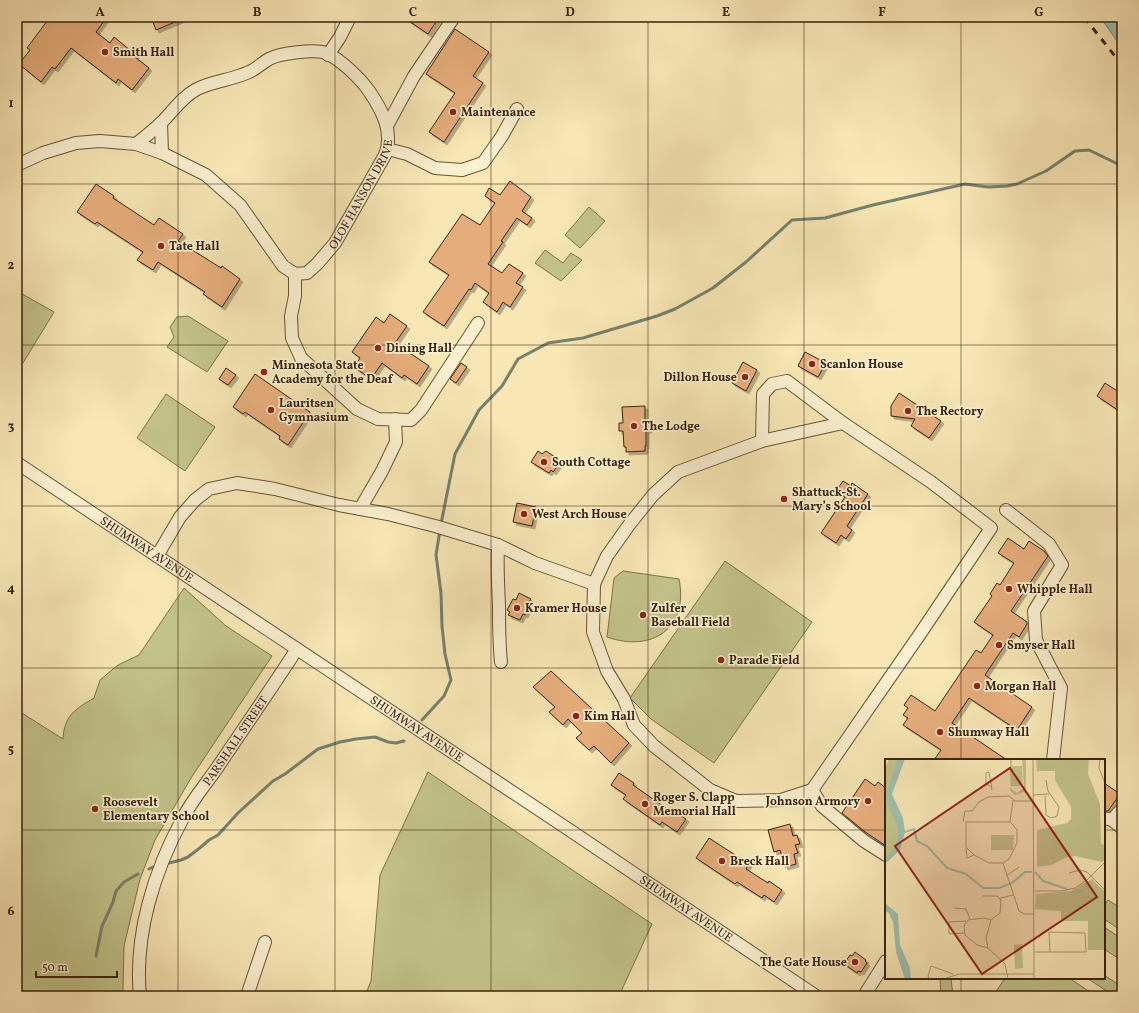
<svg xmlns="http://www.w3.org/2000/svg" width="1139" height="1013" font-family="Vollkorn,serif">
<defs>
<filter id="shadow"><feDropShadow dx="3" dy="3" stdDeviation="0" flood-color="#0004"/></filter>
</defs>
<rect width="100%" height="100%" fill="#f8e6b5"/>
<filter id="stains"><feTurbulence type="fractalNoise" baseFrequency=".005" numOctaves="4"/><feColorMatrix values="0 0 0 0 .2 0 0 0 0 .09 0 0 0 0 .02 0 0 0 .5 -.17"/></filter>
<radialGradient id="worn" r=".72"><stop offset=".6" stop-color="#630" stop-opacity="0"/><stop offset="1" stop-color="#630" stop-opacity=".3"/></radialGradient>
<path fill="#c2c38a" stroke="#7d724c" d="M589,207L605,221L580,248L565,235Z
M545,250L563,263L571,253L582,260L561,281L535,263Z
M17,291L54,312L23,363L17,360Z
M188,316L228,341L207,372L167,347L174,337L170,327L177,317Z
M166,394L215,427L185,471L137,438Z
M725,561L812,622L714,763L651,719L630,698Z
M623,571L679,579C689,628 652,653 607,637L614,578Z
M184,588L226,626L272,656L191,778L155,840L140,879L124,946L123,988L124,996H17V710L63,739C64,716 75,709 94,698L100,680L118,665L139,655Z
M428,772L652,924L619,996H365L371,981L380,875Z
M1108,900L1122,909V931L1104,919V905Z
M1104,927L1122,939V949L1116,957L1104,949Z
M1104,975L1122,987V996H1114L1087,978H1104Z
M940,978H951L953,996H941Z
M1005,978H1069L1096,996H993Z"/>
<path fill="#9dc0ad" stroke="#75816d" d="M1100,17H1122V48Z"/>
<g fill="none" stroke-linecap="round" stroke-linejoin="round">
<path stroke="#75816d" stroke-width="3" d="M441,524L455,454L479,410L502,386L518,359L548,343L583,338L657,316L675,309L713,288L746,262L792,220L825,218L873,205L965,184L988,187L1007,186L1017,184L1046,171L1075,151L1089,150L1122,166
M422,720L444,696L451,680L445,654L442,626L441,593L436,555L440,530
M165,864L181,860L188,857L201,847L209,840L218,835L238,813L273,781L285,774L318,749L340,742L356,739L375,737L388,742L396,743L404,741
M149,869L153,867
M96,956L102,926L113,902L116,891L124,882L138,874"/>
</g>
<path fill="#e6ad7c" stroke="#38220e" filter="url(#shadow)" d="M50,17H107L96,32L110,43L114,37L136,55L135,57L149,68L132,90L118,79L116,83L71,48L55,69L52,67L41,82L19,64L30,50L27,48Z
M151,17H187L156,30Z
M403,17H439L428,34Z
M455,29L489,52L473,76L483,83L444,142L429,132L455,93L426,74Z
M510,181L531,197L522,211L532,218L527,225L517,218L501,241L503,242L488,264L502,273L509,264L523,273L516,283L523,287L510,307L503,302L497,312L483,302L489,293L475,283L471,290L469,289L444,326L423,312L449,275L429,262L462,214L480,225L495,203L485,196L489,188L500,195Z
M96,184L114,196L113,198L154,225L159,218L183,234L178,241L221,268L222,266L240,279L222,307L203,294L205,292L158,262L153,270L137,260L143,252L97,222L95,224L77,212Z
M390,314L407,326L395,343L429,366L417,384L404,375L402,378L382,363L371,379L354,367L360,358L352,352L376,317L384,323Z
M805,352L826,363L818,377L798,366Z
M743,362L757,370L746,391L732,383Z
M461,363L467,367L456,383L450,379Z
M226,368L236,375L228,385L219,379Z
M255,374L310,412L288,445L279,439L280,436L245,412L243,414L233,407Z
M1105,383L1122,394V413L1097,396Z
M899,393L941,421L929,438L911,426L915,419L891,416V406Z
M645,406V422H649V430H646V446H645V451L626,452V447H624L623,431H619V423H623L622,407Z
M538,451L542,454L546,451L558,459L557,461L560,463L553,472L551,470L549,473L531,462Z
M843,481L851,486L852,483L868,494L847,526L852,530L846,539L841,535L836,543L821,533L845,497L836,491Z
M517,503L536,507L532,526L513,522Z
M1008,538L1024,549L1029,541L1044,551L1048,556L1011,611L1027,622V624L1019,637L1013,633L985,675L1032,707L1017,730L969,698L952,723L1007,760H934L941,750L903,725L908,718L903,715L908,708L904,705L911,695L935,711L976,650L981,653L993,635L974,622L992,596L990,594L997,583L1000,585L1014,563L998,553Z
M519,593L531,599L527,605L529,606L525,615L523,614L520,620L508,615L510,612L507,610L513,599L516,600Z
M551,671L629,743L611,763L594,746L589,750L576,738L582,733L568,719L563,725L549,712L555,707L533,687Z
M619,773L634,783L633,785L670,811L671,809L686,819L677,832L662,822L660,825L623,799L626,795L611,785Z
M865,779L875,786L878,782L886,788V846L864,831L842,813Z
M1104,783L1120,794L1108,811H1104Z
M790,824L793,836L797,835L800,844L795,845L798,853L794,854L796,864L785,867L780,850L774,852L768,830Z
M709,838L749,864L746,869L768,883L769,881L782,890L774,902L764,895L762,898L737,882L735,884L696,858Z
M855,952L866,960L865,961L867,963L861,972L858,971L857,973L844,964L850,955L852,956Z"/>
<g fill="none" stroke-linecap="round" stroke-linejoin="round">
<defs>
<g id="minor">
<path d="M328,55L340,37L350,17"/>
<path d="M161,123L162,153"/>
<path d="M387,126L414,76L454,17"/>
<path d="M387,149L407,154L435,168L462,170L483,163L502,136L517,109"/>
<path id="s1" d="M17,165L43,153L76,143L100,141L136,144L162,153L206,175L240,205L283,266L295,274L307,273L317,264L335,243L385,155C394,132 382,110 369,91C360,78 340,59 326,53C315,49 280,53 269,59C262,63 256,69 249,72C232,80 213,81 197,89C182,97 173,111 162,122C154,130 145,137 136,144"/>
<path d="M295,274V296L291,316L292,338L301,358L357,409L378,419L411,420L421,410L478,323"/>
<path d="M843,423L931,482L991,528L920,634L812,790L781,800L736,801L710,790L654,746L634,725L624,699L607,671L593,632L594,584L607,556L629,525L653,495L678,472L762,441Z"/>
<path d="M762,441L763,394L772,384L787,381L843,423"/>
<path id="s2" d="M17,463L568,829L816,996"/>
<path d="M360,509L382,471L396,442L395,419"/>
<path d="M1006,510L1049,544L1062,565L1034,611L1036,640L1061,688L1053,760"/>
<path d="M498,545C497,565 498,585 499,605C499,624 499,643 501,662"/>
<path d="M157,556L180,517L195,500L209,489L237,483L275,489L339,505L388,514L435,526L498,545L535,563L594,584"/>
<path d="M812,790L822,806L864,841L886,855"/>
<path d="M1104,818L1112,820L1122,828"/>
<path d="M1112,820L1119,812L1122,810"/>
<path id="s3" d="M140,996C134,935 154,871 183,818C192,800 206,784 217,768C244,728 271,689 297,649"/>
<path d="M247,996L265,942"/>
<path d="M864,996L886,961"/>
</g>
</defs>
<use href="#minor" stroke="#685338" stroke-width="14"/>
<use href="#minor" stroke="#faefcf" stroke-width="12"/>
<path stroke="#38220e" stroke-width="3" stroke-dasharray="7 7" stroke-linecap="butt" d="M1084,17L1122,65"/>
</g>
<path fill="none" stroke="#38220e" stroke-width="1" stroke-opacity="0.55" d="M178,17V996M335,17V996M491,17V996M648,17V996M804,17V996M961,17V760M17,184H1122M17,345H1122M17,506H1122M17,668H1122M17,830H886M1104,830H1122M961,978V996"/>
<g fill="#8f2418" stroke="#faefcf" stroke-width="1.5">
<circle cx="105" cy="52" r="4"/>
<circle cx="453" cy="112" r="4"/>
<circle cx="161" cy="246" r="4"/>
<circle cx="378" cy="348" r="4"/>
<circle cx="812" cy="364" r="4"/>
<circle cx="264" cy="372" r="4"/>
<circle cx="745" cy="377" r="4"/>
<circle cx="271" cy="410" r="4"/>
<circle cx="908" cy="411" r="4"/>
<circle cx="634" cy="426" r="4"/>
<circle cx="544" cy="462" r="4"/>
<circle cx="784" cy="499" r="4"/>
<circle cx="524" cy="514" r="4"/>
<circle cx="1009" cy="589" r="4"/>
<circle cx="517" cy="608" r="4"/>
<circle cx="643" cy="615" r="4"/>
<circle cx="999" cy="645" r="4"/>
<circle cx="721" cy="660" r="4"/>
<circle cx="977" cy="686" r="4"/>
<circle cx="576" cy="716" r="4"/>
<circle cx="940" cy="732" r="4"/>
<circle cx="868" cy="801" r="4"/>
<circle cx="645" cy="804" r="4"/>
<circle cx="95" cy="809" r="4"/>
<circle cx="722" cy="861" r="4"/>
<circle cx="855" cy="962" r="4"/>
</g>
<g text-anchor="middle" stroke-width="3.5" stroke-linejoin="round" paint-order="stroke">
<g font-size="12" font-weight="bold" fill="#38220e" stroke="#faefcf" text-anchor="start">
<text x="113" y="56">Smith Hall</text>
<text x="461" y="116">Maintenance</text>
<text x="169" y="250">Tate Hall</text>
<text x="386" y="352">Dining Hall</text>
<text x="820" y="368">Scanlon House</text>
<text x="272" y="369">Minnesota State<tspan x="272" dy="14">Academy for the Deaf</tspan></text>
<text x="737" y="381" text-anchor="end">Dillon House</text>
<text x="279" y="407">Lauritsen<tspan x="279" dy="14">Gymnasium</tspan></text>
<text x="916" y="415">The Rectory</text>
<text x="642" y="430">The Lodge</text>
<text x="552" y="466">South Cottage</text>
<text x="792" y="496">Shattuck-St.<tspan x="792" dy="14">Mary’s School</tspan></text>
<text x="532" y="518">West Arch House</text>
<text x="1017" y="593">Whipple Hall</text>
<text x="525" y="612">Kramer House</text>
<text x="651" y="612">Zulfer<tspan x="651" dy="14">Baseball Field</tspan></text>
<text x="1007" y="649">Smyser Hall</text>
<text x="729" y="664">Parade Field</text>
<text x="985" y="690">Morgan Hall</text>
<text x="584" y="720">Kim Hall</text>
<text x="948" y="736">Shumway Hall</text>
<text x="653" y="801">Roger S. Clapp<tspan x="653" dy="14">Memorial Hall</tspan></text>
<text x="860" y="805" text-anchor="end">Johnson Armory</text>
<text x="103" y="806">Roosevelt<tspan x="103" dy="14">Elementary School</tspan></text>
<text x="730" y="865">Breck Hall</text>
<text x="847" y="966" text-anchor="end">The Gate House</text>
</g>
<g font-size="12" fill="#38220e" stroke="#faefcf">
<text dy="4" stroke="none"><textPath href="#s1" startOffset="443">OLOF HANSON DRIVE</textPath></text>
<text dy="4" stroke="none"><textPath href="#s2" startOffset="156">SHUMWAY AVENUE</textPath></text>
<text dy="4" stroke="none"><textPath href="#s2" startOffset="480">SHUMWAY AVENUE</textPath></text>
<text dy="4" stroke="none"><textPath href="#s3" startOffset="279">PARSHALL STREET</textPath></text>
<text dy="4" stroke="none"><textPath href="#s2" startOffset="804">SHUMWAY AVENUE</textPath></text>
</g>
</g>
<g transform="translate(885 759)">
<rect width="220" height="220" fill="#f8e6b5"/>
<path d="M4,0H18L5,33L12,51L16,83L0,102V10ZM125,0H127L125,29L132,34L139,29L137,0H141V35L139,33L130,36L125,31ZM151,0H204L203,15L215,45L216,85L220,86V100L217,103L190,97L180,99L167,106L152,108V71L182,64L186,60V48L170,21V12H152ZM126,7H137L138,27H126ZM106,76H129L128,91H106ZM207,120L220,133V191H203V162H176V152L150,150L151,135L186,132ZM137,185L138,209L130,210L129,186Z" fill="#c2c38a"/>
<path d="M13,0H20L7,35L18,59L20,73L15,91L0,105V99L8,92L13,80V68L2,43V33ZM0,144L13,155L15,186L25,209L26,220H20L11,193L8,163L4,154L0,152Z" fill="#9dc0ad"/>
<path fill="none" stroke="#9dc0ad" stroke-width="2" d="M20,73L29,70L32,82L42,87L62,109L81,115L98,129H114L127,124L140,113H147M150,113L158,122L182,130M186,133L198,132"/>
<path fill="none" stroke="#ab9872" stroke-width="1" d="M148,0L149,220M215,0L214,9L220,24M105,27L101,25V14L104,13L107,31M148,36L164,35M160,37L161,56L166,59L172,57L174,48L163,32L161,21M78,63L80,52H87L94,43L103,38L124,37L130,42H148M81,63H125L128,66L132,71V84L124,100L118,104H104L89,96L81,88ZM125,63L128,41M81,89L82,99L89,96M118,104L134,152L139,155H148M184,114L195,111L202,113L220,131M121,117L134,108M148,132H176L190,129L202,121L220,103M97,137H112L116,141L115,154L106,161M115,139L128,136M70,149L81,150L85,160M79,174L64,175V163L81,162M103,189L92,186L80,176L79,167L83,161L99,159L106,161L101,179L103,189L120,205L123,220M149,193H201L200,174L164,173L165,193M58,220H44L43,217L46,207L68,215M59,220L74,215H149"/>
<path fill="#8f2418" fill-opacity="0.15" stroke="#8f2418" stroke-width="2" d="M125,9L212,138L97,215L10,87Z"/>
<rect width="220" height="220" fill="none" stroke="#38220e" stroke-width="2"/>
</g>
<rect width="1139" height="1013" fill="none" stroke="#f8e6b5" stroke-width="44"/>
<path d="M36 971v6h81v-6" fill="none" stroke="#38220e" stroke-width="2"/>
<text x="42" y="971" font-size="12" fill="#38220e" stroke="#faefcf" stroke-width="3" paint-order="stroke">50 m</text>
<rect x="22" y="22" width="1095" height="969" fill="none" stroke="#38220e" stroke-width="1.5"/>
<g font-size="13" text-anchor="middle" font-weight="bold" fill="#38220e">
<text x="100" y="16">A</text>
<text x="257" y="16">B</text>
<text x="413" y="16">C</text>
<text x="570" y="16">D</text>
<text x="726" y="16">E</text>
<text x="882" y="16">F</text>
<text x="1039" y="16">G</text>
<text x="11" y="107">1</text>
<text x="11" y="269">2</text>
<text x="11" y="430">3</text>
<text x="11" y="592">4</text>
<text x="11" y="753">5</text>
<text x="11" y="915">6</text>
</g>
<rect width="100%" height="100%" filter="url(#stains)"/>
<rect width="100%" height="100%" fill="url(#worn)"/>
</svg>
